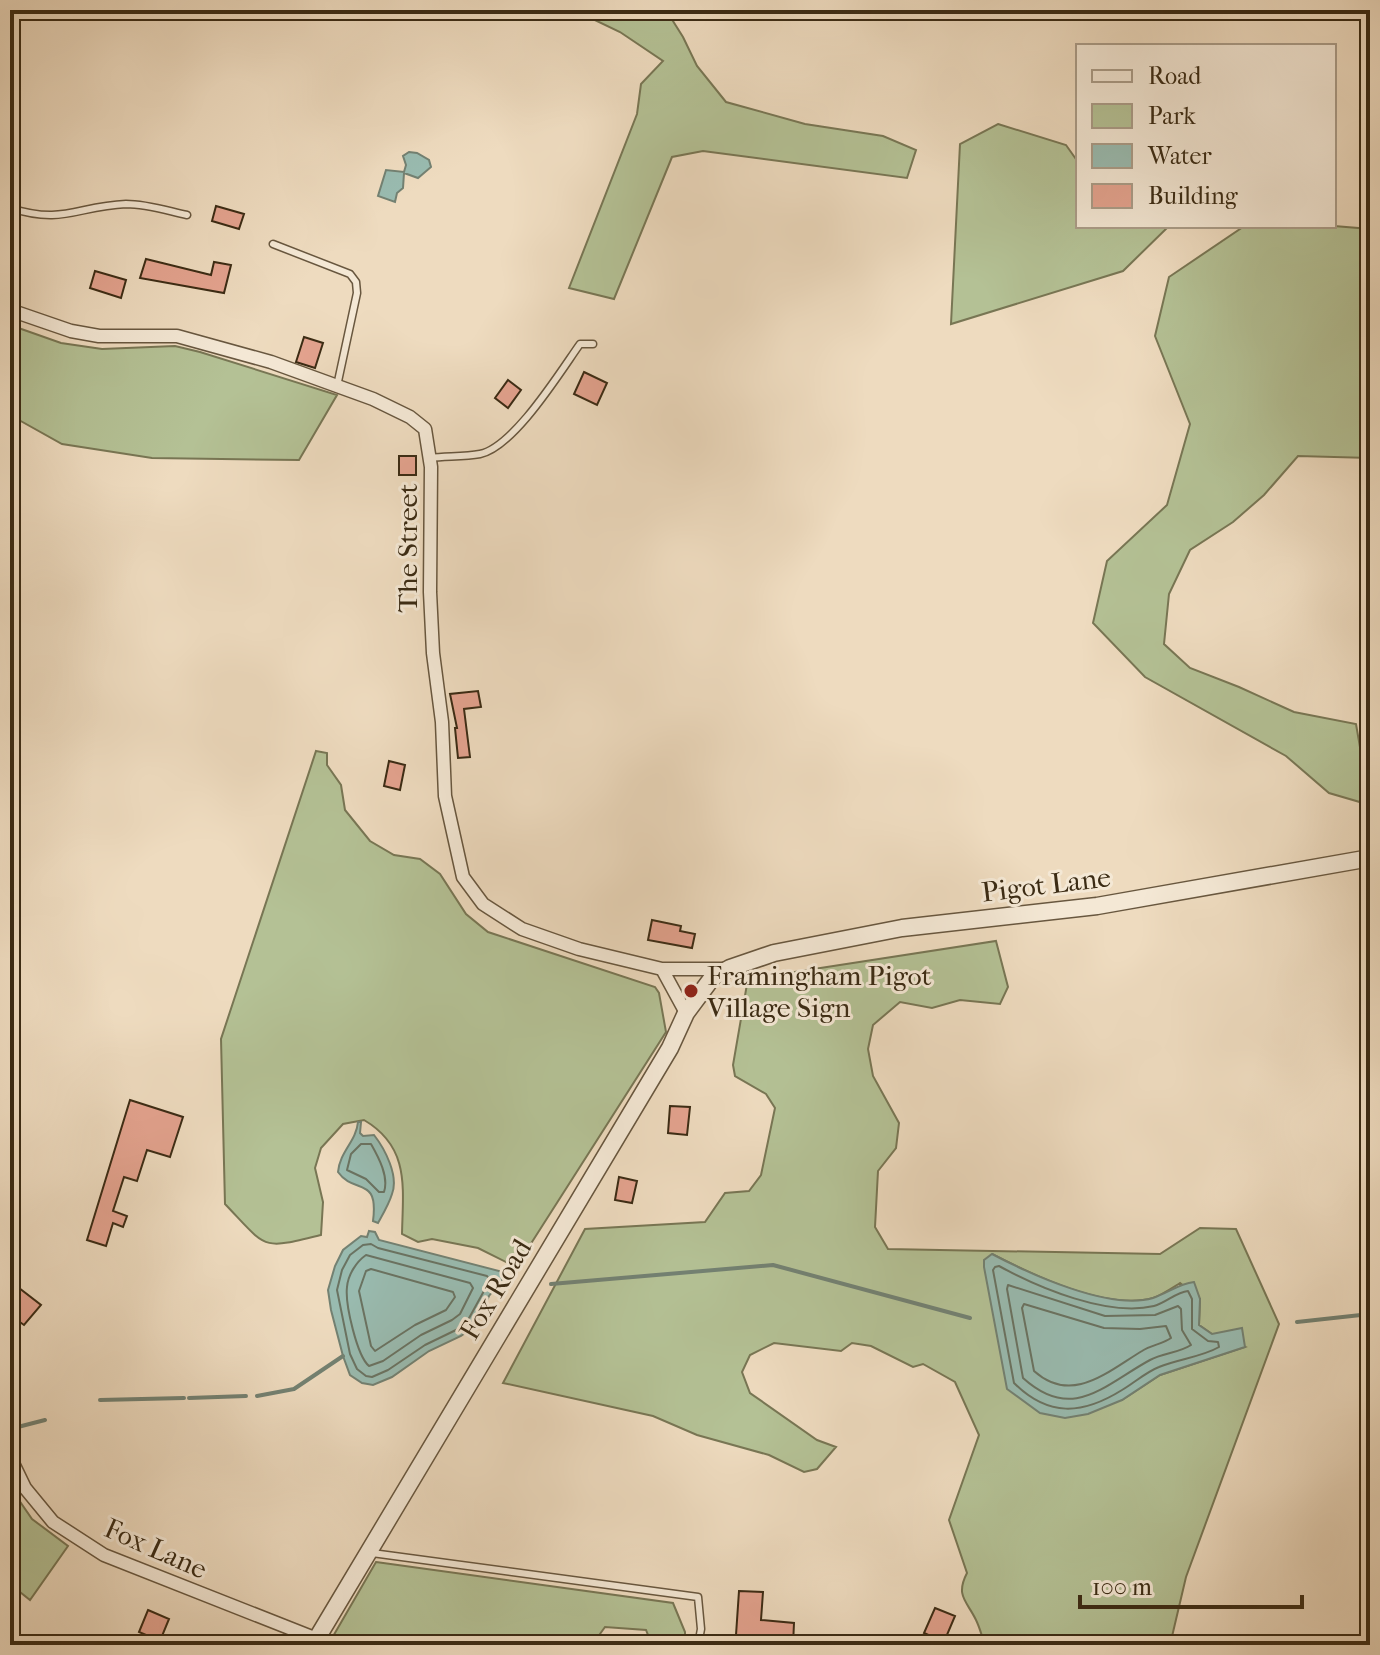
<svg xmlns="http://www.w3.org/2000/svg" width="1380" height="1655" font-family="'IM FELL French Canon',serif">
<rect width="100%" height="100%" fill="#eedbbf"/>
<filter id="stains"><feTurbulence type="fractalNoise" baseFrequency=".0025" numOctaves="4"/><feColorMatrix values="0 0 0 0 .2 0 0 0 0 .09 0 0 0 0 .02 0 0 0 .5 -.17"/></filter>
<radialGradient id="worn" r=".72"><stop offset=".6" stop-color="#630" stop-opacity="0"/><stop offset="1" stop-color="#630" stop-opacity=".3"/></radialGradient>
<path fill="#b4c195" stroke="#787654" stroke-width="2" fill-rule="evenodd" d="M574,10H666L683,37L697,66L726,102L805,124L883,136L916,150L907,178L703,151L672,157L614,299L569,288L637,114L641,84L663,61L620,32Z
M998,124L1066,145L1078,162V226H1169L1123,271L951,324L960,144Z
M1334,226L1370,229V458L1298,456L1264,495L1233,522L1190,550L1169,594L1164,644L1190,668L1239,687L1294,712L1356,724L1370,805L1329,793L1286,756L1145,677L1093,623L1107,561L1167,505L1190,424L1155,336L1169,277L1243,227Z
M10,325L61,343L102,349L175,346L200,352L337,395L299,460L152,458L62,444L10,415Z
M316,751L327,753V765L341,785L345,810L370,841L394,855L420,859L440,874L466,914L488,932L655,987L659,993L666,1032L516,1267L478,1248L432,1239L418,1242L402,1234C403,1187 410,1147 364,1120L343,1124L321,1148L315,1168L323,1202L321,1235C260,1250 268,1249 225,1204L221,1039Z
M996,941L1008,987L1000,1004L960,1000L932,1008L900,1002L873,1025L868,1049L873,1076L899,1123L896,1148L878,1171L875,1227L888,1249L1160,1254L1200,1228L1236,1229L1279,1324L1186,1577L1170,1645H985C982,1637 980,1628 976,1620C967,1601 955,1596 967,1573L949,1520L979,1435L955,1382L923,1364L913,1367L871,1346L852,1343L841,1351L774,1343L750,1355L742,1372L750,1393L817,1440L836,1447L817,1469L804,1472L769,1455L697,1435L653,1416L503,1383L585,1229L705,1222L725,1193L749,1191L761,1175L775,1108L766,1094L735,1076L733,1065L747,984L756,978ZM992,1254C1033,1275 1106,1311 1153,1298C1162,1295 1172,1288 1180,1283L1200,1299L1199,1325L1212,1334L1245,1347L1160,1375L1122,1400Z
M10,1487L32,1519L68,1546L30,1600L10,1584Z
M376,1562L673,1603L685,1632V1645H652L646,1630L605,1627L592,1645H328Z"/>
<path fill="#99bbb0" stroke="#738172" stroke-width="2" d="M409,152L417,153L429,160L431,167L418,178L404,173L403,188L397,193L395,202L378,196L386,170L404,172L406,165L403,156Z
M358,1122H361L360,1133L363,1136L374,1135C385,1149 399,1176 392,1194C389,1204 383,1214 378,1223L373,1221C379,1175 354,1195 338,1172C340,1151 356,1142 358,1122Z
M369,1231L375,1232L379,1240L503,1272L504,1277L489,1296L475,1326L461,1336L429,1351L392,1377L373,1385L362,1383L350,1375L343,1356L331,1310L328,1290L335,1266L343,1250L361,1236L367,1237Z
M992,1254C1030,1274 1110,1311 1153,1298C1168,1293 1178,1284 1194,1282L1200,1299L1199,1325L1212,1334L1242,1328L1245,1347L1160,1375L1122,1400L1088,1414L1065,1418L1040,1413L1007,1389L984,1267V1260Z"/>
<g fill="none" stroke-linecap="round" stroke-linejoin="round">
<path stroke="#6a7362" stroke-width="2" d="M361,1144H371C379,1158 389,1177 384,1192H379L366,1179L347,1170L351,1154Z
M371,1244L378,1248L487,1276L490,1280L468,1320L458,1329L425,1345L388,1370L372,1377L366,1376L357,1369L350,1354L337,1290L342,1270L350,1255L363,1245Z
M366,1255L470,1283L473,1288L460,1314L452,1320L421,1335L383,1361L369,1366C357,1356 345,1304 347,1287C348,1275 356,1262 366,1255Z
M999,1266C1039,1288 1108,1317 1154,1306C1166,1303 1176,1292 1188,1291L1192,1299V1329L1208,1341L1218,1342L1219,1347C1202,1357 1178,1359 1159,1367C1146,1372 1134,1383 1122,1390C1082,1415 1048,1417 1014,1383L993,1270L995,1267Z
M371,1269L453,1292L455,1297L446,1310L415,1325L375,1351L371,1346L359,1291L366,1271Z
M1008,1285L1105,1316L1155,1315L1178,1306L1181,1309L1182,1330L1191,1345C1179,1353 1163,1353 1150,1360C1104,1385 1073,1423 1023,1378L1007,1289Z
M1024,1304L1104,1328L1140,1329L1166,1326L1171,1338C1163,1344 1151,1345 1142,1351C1107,1372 1072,1405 1034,1371L1022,1308Z"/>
<path stroke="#738172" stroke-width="4" d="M551,1284L773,1265L970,1318
M1297,1322L1370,1314
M257,1396L294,1389L343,1356
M189,1398L246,1396
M100,1400L184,1398
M10,1429L45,1420"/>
</g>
<path fill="#e4a38f" stroke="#3b2b14" stroke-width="2" d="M216,206L244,214L239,229L212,221Z
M146,259L211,275L214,262L231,265L224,293L140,278Z
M95,271L126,280L121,298L90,288Z
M304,337L323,343L315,368L296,362Z
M584,372L607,383L597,405L574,394Z
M508,380L521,390L508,408L495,398Z
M399,456H416V475H399Z
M478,691L481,707L464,709L470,757L458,758L455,728H457L450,694Z
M389,761L405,765L400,790L384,786Z
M652,920L681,926L680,931L695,934L692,948L648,940Z
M130,1100L183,1117L170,1157L147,1150L137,1181L124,1177L113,1211L127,1216L123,1227L113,1223L106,1246L87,1240Z
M670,1106L690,1107L687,1135L668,1133Z
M619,1177L637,1181L632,1203L615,1200Z
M10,1281L41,1305L24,1325L10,1315Z
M739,1591L763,1592L761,1620L794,1623L793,1645H769V1638L736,1635Z
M935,1608L955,1616L944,1642L924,1633Z
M148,1610L169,1619L160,1641L139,1632Z"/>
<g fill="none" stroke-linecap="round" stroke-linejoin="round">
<defs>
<path id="service" d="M10,208C64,225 77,206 126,204C147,204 168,211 187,215
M273,244L350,274L356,282L357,293L337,386
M430,458C446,456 464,457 480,454C514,447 560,372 580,344H593
M372,1553L698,1597L701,1629L698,1645"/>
<path id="minor" d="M10,310L71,331L99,336H177L271,362L373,399L410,417L425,429L431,467L430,592L433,653L442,722L445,796L463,877L483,904L522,929L579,949L662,969H725
M662,969L686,1013
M10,1457L25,1488L53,1522L104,1555L317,1639"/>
<path id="tertiary" d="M313,1645L670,1048L686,1013L712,978L730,968L774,953L902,928L1097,906L1370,858"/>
</defs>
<use href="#service" stroke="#68573f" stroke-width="9"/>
<use href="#minor" stroke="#68573f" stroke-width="15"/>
<use href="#tertiary" stroke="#68573f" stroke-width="19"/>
<use href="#service" stroke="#f4e8d5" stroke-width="6"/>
<use href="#minor" stroke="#f4e8d5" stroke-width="12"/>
<use href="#tertiary" stroke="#f4e8d5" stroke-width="16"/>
</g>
<circle fill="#8f2418" stroke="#f4e8d5" stroke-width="3" cx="691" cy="991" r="8"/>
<g text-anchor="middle" stroke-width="6" stroke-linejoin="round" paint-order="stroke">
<g font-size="28" fill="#3b2b14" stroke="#f4e8d5">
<text transform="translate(407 548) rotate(-90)" y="10">The Street</text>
<text transform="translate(1046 884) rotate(-7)" y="10">Pigot Lane</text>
<text transform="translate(495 1289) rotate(-59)" y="10">Fox Road</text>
<text transform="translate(156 1548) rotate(24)" y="10">Fox Lane</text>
</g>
<g font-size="28" fill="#3b2b14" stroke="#f4e8d5" text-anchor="start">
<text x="707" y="985">Framingham Pigot<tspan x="707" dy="32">Village Sign</tspan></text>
</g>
</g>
<rect width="1380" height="1655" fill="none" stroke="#eedbbf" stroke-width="40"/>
<rect x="12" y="12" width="1356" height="1631" fill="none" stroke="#3b2b14" stroke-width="4"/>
<rect x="20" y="20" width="1340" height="1615" fill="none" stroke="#3b2b14" stroke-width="2"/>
<rect x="1076" y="44" width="260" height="184" fill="#f4e8d5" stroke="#aa9c88" stroke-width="2"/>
<rect x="1092" y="70" width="40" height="12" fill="#f4e8d5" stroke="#aa9c88" stroke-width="2"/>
<text x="1148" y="84" font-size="24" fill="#3b2b14">Road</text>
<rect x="1092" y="104" width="40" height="24" fill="#b4c195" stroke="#aa9c88" stroke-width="2"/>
<text x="1148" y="124" font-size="24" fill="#3b2b14">Park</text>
<rect x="1092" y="144" width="40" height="24" fill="#99bbb0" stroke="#aa9c88" stroke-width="2"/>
<text x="1148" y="164" font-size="24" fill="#3b2b14">Water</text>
<rect x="1092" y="184" width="40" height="24" fill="#e4a38f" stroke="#aa9c88" stroke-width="2"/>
<text x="1148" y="204" font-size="24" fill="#3b2b14">Building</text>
<path d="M1080 1595v12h222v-12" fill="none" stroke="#3b2b14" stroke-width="4"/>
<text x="1092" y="1595" font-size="24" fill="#3b2b14" stroke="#f4e8d5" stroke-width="6" paint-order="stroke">100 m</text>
<rect width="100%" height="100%" filter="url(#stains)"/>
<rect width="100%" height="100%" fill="url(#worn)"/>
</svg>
